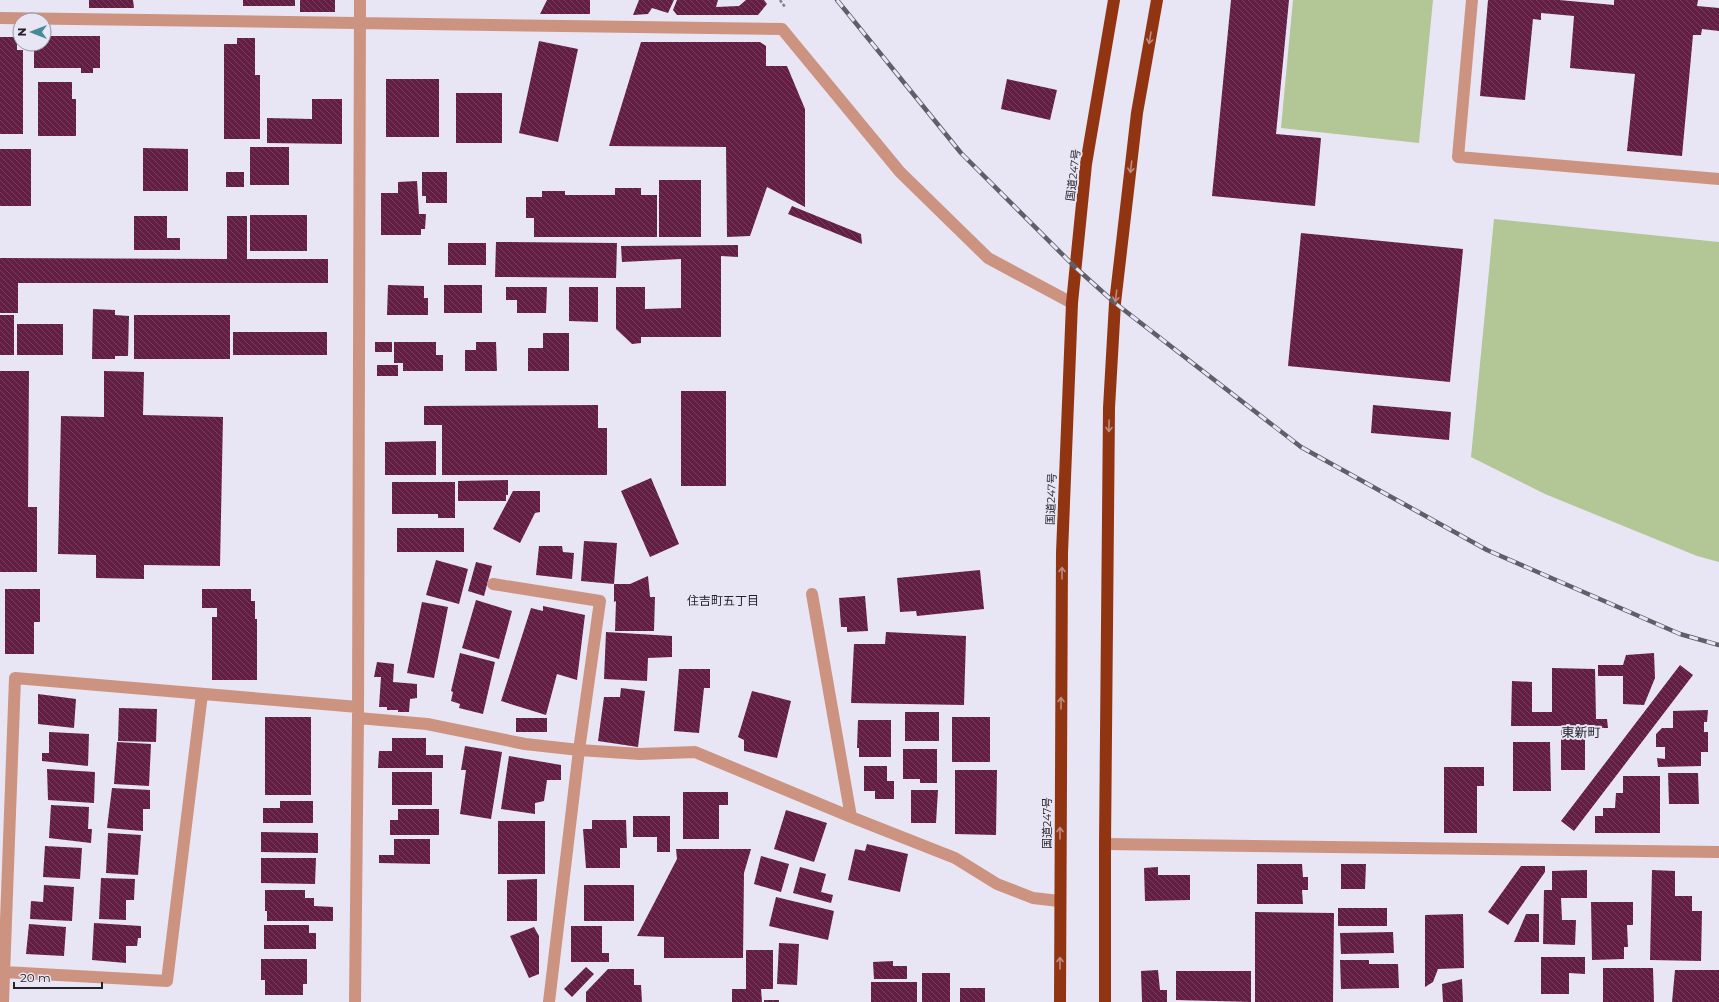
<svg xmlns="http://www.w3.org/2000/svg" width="1719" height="1002" font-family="Montserrat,'Noto Sans JP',sans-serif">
<defs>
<pattern id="building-back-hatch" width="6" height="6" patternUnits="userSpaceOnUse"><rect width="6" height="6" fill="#631e43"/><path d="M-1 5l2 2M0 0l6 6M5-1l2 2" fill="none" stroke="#753e5c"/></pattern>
</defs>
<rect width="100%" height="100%" fill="#e8e5f4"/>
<path fill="#b3c695" d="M1293,0H1433L1419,143L1281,128Z
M1494,219L1719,242V562L1697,556L1545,494L1471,457Z"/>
<path fill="url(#building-back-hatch)" d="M89,0H133L134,8H89Z
M243,0H295V6H243Z
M300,0H335V12H300Z
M547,0H590V14H540Z
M639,0H674L668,13L652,8L648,14L633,15Z
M677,0H718L716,7L739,6L746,0H764L767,4L758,15H677L673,10Z
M1231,0H1289L1276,134L1321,138L1315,206L1212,196Z
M1488,0H1559L1614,5V0H1698L1697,6L1719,8V31L1702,29L1701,35H1693L1682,156L1627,151L1635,74L1570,68L1574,16L1541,13V20L1533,19L1525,100L1480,96Z
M44,36H100V68H93V73H81V68H34V44H44Z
M0,37H17V50H23V134H0Z
M237,38H255V75H260V139H224V44H237Z
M539,41L578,49L558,142L519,133Z
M641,42H760L766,46V66H787L805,109V207L767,187L750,236L727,237L726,147L609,146Z
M386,79H439V137H386Z
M1007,79L1057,90L1050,120L1001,109Z
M38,82H72V99H76V136H38Z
M456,93H502V143H456Z
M312,99H342V144L267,143V118L312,119Z
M250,147H289V185H250Z
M143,148L188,149V191H143Z
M0,149H31V206H0Z
M226,172H244V187H226Z
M422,172H447V203H426V196H422Z
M659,180H701V237H659Z
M417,181L419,214H426L425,229H421V235H381V193H398V182Z
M615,188H641V195H657V237H534V218H526V197H542V191H565V195H615Z
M792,206L861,234L862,244L788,214Z
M250,215H307V251H250Z
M134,216H167V238H180V250H134Z
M227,216H247V259H328V283H18V313H0V258L227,259Z
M1301,233L1463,249L1450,382L1288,366Z
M496,242L617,243L616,278L495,277Z
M448,243H486V265H448Z
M738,245V257L721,256V337H641V343L632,344L616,329V287H645V309L681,308V259L622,262L621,246Z
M388,285L424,286V298H428V315H387Z
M444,285H482V313H444Z
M506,287H547L546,313H517V300H506Z
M569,287H598V322L569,321Z
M93,309L115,310V315L129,316L128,356H115V359H92Z
M0,315H14V355H0Z
M134,315H230V359H134Z
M17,324H63V355H17Z
M233,332H327V355H233Z
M543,333H569V371H528V348H543Z
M375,342H392V352H375Z
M394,342H436V355H443V371H403V363H394Z
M476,342H496L497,371H465V350H476Z
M377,365H398V376H377Z
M0,371H29L28,507H37V572H0Z
M104,371L144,372L143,415L223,417L220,566L144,565V579L96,578V555L58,554L61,416L104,417Z
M681,391H726V486H681Z
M598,405V428H607V475H442V425H424V406Z
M1373,405L1451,412L1449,440L1371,433Z
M436,441V475H385V442Z
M651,478L679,544L650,557L621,491Z
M508,480V495H506V501H458V481Z
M392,482H455V518H438V514H392Z
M513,491H540V512L535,513L520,543L493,529Z
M397,528H464V552H397Z
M584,541L617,543L614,584L581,581Z
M539,546H562L563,552L574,553L572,579L536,575Z
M436,560L468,569L459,604L426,595Z
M476,562L492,566L484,596L468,591Z
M980,570L984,609L917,616L916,611L900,612L897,578Z
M648,576L650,597H655L654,631H615L616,601L614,602V584H630Z
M5,589H40V622H34V654H5Z
M202,589H251V601H255V619H257V680H212V617H217V608H202Z
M865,596L868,631L847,632V627H841L839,598Z
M476,600L512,611L499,659L462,648Z
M422,602L448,607L434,678L407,673Z
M543,606L585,615L577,680L557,674L546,715L501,701L531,608L543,611Z
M606,632L672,636V657L648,658L647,681L604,679Z
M886,632L966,636L964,705L851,703L854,644H885Z
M460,653L495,662L483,714L459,708L460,704L451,701L453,692L451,691Z
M1654,653L1655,678L1644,705L1623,704V676H1598V665H1623L1626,655Z
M377,662L394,664L393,682L417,684V698L410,699L409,712H398V710H387V707H379L381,677H374Z
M1680,665L1693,675L1574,831L1561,821Z
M1552,668L1595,669L1596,719H1607L1608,728H1585V770H1561V726H1511L1512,681L1532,682V712H1552Z
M679,669H710V688H704L699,733L674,731Z
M621,688L645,691L638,747L598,741L604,697H620Z
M752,691L791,701L777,758L744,751V740L738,737Z
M38,694L76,699L74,728L38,724Z
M119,708L157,709L156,742L118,741Z
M1708,710L1707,722H1704V732H1708V752H1701V766L1658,767L1657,758L1665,759V747H1656V734L1662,728H1673V711Z
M905,712H939V741H905Z
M265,717H311V795H265Z
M952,717H990V762H952Z
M516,718H547V732H516Z
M858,720H891V757H859V748H857Z
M49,732L89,734L88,766L42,761V753H49Z
M392,738H426V755H443V768H378L379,751H392Z
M117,742L151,744L149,786L114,784Z
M1513,742H1550L1551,791H1513Z
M465,746L502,752L491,819L460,814L466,770H461Z
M903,749H937V783H920V779H903Z
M509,756L561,765V780H547L544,801L535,803V814L501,809Z
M864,766H887V781H894V799H875V791H864Z
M1444,767H1484V786H1477V833H1444Z
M47,769L95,772L94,803L48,800Z
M955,770H997L996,835L955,834Z
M392,772H432V805H392Z
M1668,773H1698L1699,804H1669Z
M1623,776H1660V833H1595V816H1603V808H1615L1616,793H1623Z
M112,788L150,790V809H143V831L107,828Z
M911,790H938L936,823H911Z
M683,792H728V805H719V839H683Z
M280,801H313V823H263V808H280Z
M51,805L89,807L88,829H92L91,843L49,838Z
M398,809H439V835H390V820H398Z
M786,810L827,823L814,862L774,849Z
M633,816H670V852H657V837H633Z
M592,820H626L627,848H620V868H586L583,829H592Z
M498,821H545V874H498Z
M261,832L318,833V853L261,852Z
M108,833L141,835L138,875L106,873Z
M394,839H430V864L379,863V855H394Z
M867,844L908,854L900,892L848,880L855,849L865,851Z
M45,846L82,848L80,879L43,877Z
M676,849H751L744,873L743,958H664V937L637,936L677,859Z
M761,856L789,864L781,892L754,884Z
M261,858H316L315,884L261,883Z
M1257,864H1302L1303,877H1308V890H1302L1303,904H1257Z
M1341,864H1366L1365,889H1341Z
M1521,866H1545V872L1508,925L1488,912Z
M800,867L826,874L821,892L833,895L831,903L793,893Z
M1158,867V875H1190V900L1145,901L1144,868Z
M1587,870V898H1561L1562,920H1576L1575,945L1543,944L1544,890H1552V871Z
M1652,870L1675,871V896H1692V911H1702L1701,961L1650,960Z
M101,878L135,879L134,900H126V920L99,919Z
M537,879V921H507V880Z
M44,885L74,887L72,921L30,919L31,901L43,902Z
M584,885H634V921H584Z
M265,890H305V898H314V906L333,907V921H267V911H265Z
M776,897L834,911L828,940L769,926Z
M1591,902H1633V925H1627L1628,947H1624V959L1592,960Z
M1338,908H1387V926H1338Z
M1255,912L1334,913L1333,1002H1255Z
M1463,914L1464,968L1438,969L1433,982L1425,987V915Z
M1526,914H1539V942H1514Z
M94,923L141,926V938H138L137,946H126V963L92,960Z
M29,924L66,927L64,956L26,954Z
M264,925H309V933H316V949H264Z
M571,926H602V953H609V962H571Z
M534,927L539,936V974L529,978L510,936Z
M1393,932L1394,953L1341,954L1340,933Z
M779,943L799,944L797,985L777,984Z
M746,950H773V989H761L762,1002H732V989H746Z
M1541,957H1585V974L1569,973V994H1541Z
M261,959H307V984H303V995H265V980H261Z
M1340,960H1369V964H1398L1399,988L1341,989Z
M893,961V966H907V979H874L873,962Z
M586,967L594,974L572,997L564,989Z
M1603,968H1653L1654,1002H1603Z
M608,969H634V985H641L642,1002H586V992Z
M1158,970L1160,990H1167V1002H1142L1141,971Z
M1675,970H1719V1002H1672Z
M1176,971H1251V1002L1176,1000Z
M922,973H950V1002H922Z
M1462,979L1463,1002H1443L1442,984Z
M871,982H917V1002H871Z
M960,988H985V1002H960Z
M764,1000H779V1002H764Z"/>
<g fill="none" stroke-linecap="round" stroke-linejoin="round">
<path stroke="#82808a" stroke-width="2.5" stroke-dasharray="3 2" stroke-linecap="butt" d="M780,0L785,7"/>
<path stroke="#cd9381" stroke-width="12" d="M1472,0L1458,157L1719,179
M0,18L782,29L900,172L988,258L1072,303
M493,584L600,601L579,750L549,1002
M812,594L851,817
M358,718L427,724L525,744L579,750L640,754L695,752L851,817L955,858L997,884L1033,898L1059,901
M1105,844L1719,852
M4,972L167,981L202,694
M3,1002L15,678L358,707
M355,1002L358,718L360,0"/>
<path stroke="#913412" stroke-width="12" d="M1060,1002L1062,553L1072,303L1086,164L1114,0
M1105,1002V844L1109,408L1115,303L1137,113L1157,0"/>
<defs>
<path id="rail" d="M837,0L961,153L1076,268L1115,303L1301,447L1487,550L1680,634L1719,645"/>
</defs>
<use href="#rail" stroke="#605e67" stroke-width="4.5"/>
<use href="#rail" stroke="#e8e5f4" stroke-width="3" stroke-dasharray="9" stroke-linecap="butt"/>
</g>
<defs><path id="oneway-shaft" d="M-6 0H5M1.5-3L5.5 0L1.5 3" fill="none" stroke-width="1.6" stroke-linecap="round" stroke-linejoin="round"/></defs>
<g stroke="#bc8c83">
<use href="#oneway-shaft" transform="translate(1150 38) rotate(100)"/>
<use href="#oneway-shaft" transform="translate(1131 167) rotate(97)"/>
<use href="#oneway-shaft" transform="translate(1116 296) rotate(97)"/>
<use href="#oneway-shaft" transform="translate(1109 426) rotate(91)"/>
<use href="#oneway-shaft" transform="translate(1062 573) rotate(-90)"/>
<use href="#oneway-shaft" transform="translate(1061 703) rotate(-90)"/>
<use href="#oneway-shaft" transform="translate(1060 833) rotate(-90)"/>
<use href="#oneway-shaft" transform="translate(1060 963) rotate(-90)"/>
</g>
<g text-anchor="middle" stroke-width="4" stroke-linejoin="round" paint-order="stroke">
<g font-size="11" fill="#232228" stroke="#e8e5f4">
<text transform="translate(1073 175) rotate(-83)" y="4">国道247号</text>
<text transform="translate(1051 499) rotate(-88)" y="4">国道247号</text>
<text transform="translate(1047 823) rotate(-90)" y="4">国道247号</text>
</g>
<g font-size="12" fill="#232228" stroke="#e8e5f4">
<text x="723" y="605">住吉町五丁目</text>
</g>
<g font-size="13" fill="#232228" stroke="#e8e5f4">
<text x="1581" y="737">東新町</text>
</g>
</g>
<g transform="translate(32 32) rotate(270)"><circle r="19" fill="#e8e5f4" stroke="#9997a2"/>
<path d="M0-3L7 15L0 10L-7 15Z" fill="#448b93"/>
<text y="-6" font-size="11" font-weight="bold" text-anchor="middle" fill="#232228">N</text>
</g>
<path d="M14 982v6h88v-6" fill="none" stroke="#232228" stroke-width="2"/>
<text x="20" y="982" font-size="12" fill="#232228" stroke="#e8e5f4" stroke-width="3" paint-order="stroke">20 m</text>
</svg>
